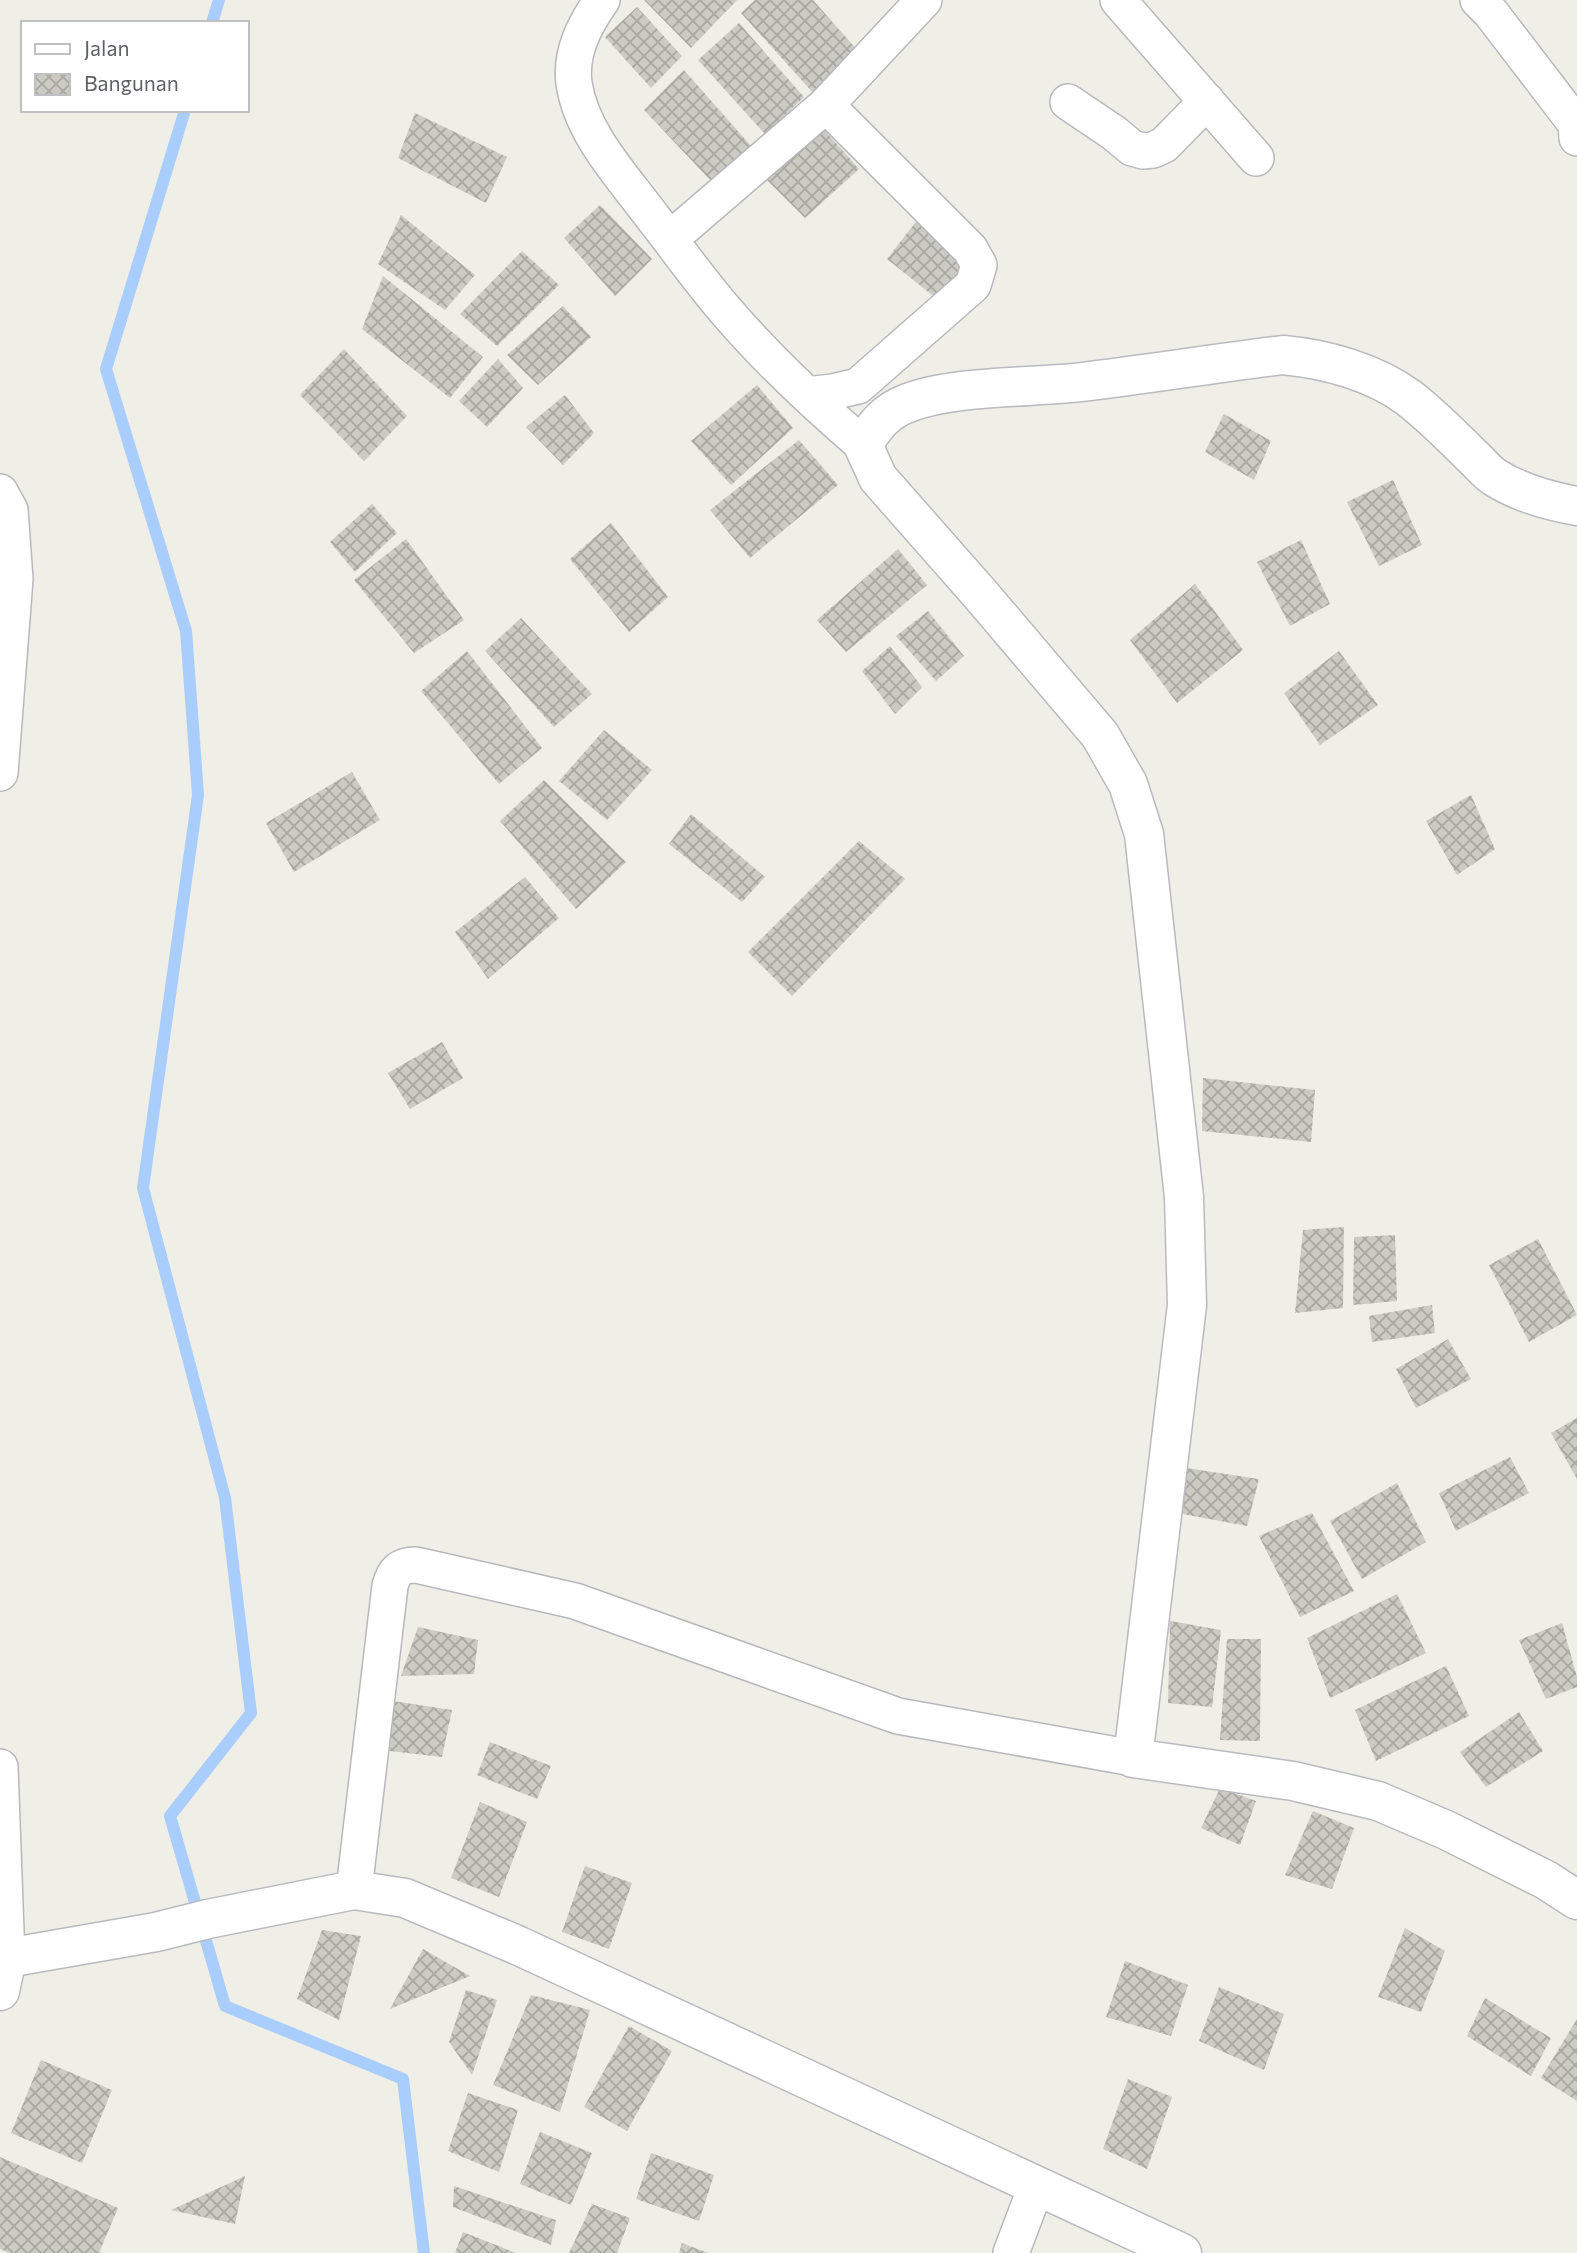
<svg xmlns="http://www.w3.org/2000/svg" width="1577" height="2253" font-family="Commissioner,sans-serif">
<defs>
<pattern id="building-cross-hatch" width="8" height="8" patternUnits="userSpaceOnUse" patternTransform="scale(1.75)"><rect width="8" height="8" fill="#cbcac3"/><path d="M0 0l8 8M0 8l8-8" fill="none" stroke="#a8a7a2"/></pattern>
</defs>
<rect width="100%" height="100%" fill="#f0efe7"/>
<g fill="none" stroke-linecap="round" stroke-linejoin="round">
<path stroke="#a9cdfd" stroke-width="12" d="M212,23L219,0
M185,110L106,369L186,631L198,795L143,1188L225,1498L251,1713L170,1816L225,2006L403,2079L424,2253"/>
</g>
<path fill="url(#building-cross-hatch)" d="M644,0H737L691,48Z
M755,0H813L859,52L815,95L741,13Z
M637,7L682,56L651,88L605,37Z
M739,23L804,97L765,134L698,60Z
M684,70L751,146L713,183L644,110Z
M415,113L507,157L486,203L398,158Z
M819,124L859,169L805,218L767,180Z
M600,205L652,259L615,296L564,238Z
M401,215L475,275L445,310L378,264Z
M918,219L968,261L937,299L887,259Z
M522,251L559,285L497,346L460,314Z
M383,276L483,357L450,398L362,329Z
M563,306L591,337L538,385L507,355Z
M344,349L407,416L364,461L300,395Z
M498,359L523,388L487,427L459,401Z
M757,385L793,428L731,485L691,441Z
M565,395L594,433L563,465L526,427Z
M1224,414L1271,441L1254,480L1205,452Z
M799,440L838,485L750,558L710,510Z
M1393,480L1422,545L1379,566L1347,502Z
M372,504L397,533L355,572L330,542Z
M611,523L668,597L629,632L570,559Z
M406,539L464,620L414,653L354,580Z
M1301,540L1330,604L1290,626L1257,562Z
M898,549L927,585L846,652L817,620Z
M1195,584L1243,650L1177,703L1130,640Z
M928,611L964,656L936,681L896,636Z
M521,618L592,694L554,727L485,651Z
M890,646L922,687L895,714L862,671Z
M467,651L542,748L499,784L421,691Z
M1339,651L1378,705L1320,745L1284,693Z
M604,730L652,770L607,820L559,781Z
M352,772L380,820L294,872L266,823Z
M544,780L626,862L576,909L500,821Z
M1471,795L1495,849L1457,875L1426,821Z
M691,814L765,877L742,902L669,844Z
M859,841L905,879L792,996L748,952Z
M525,877L559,918L488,979L455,932Z
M442,1042L463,1078L410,1109L388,1073Z
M1203,1078L1315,1090L1311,1142L1202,1131Z
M1344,1227L1343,1308L1295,1313L1303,1230Z
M1395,1235L1397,1301L1353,1305L1354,1237Z
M1538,1239L1577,1315L1529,1342L1489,1265Z
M1432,1305L1435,1333L1372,1342L1369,1316Z
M1448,1339L1471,1379L1416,1408L1396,1369Z
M1577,1418V1479L1551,1433Z
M1510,1457L1529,1493L1456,1531L1439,1493Z
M1186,1468L1259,1479L1247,1526L1177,1513Z
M1397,1483L1426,1542L1362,1579L1330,1521Z
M1312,1513L1354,1591L1300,1617L1259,1536Z
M1397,1594L1426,1653L1330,1698L1307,1638Z
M1170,1621L1221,1630L1212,1707L1168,1703Z
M1562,1623L1577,1677V1687L1546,1699L1519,1640Z
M418,1627L478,1640L474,1674L401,1676Z
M1227,1639H1261L1260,1741L1220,1740Z
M1446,1666L1469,1716L1376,1761L1355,1710Z
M393,1701L452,1710L442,1757L390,1751Z
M1519,1712L1543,1751L1486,1787L1460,1752Z
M490,1742L551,1766L537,1799L477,1775Z
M1220,1788L1256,1801L1240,1845L1201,1828Z
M480,1802L527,1822L499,1897L451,1878Z
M1313,1811L1354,1828L1332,1889L1285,1875Z
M585,1866L632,1883L609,1949L562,1932Z
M1405,1928L1445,1951L1421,2012L1378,1997Z
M322,1930L361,1936L339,2020L297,1999Z
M423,1949L470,1976L390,2009Z
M1125,1961L1188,1985L1171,2036L1106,2017Z
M1219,1987L1284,2014L1264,2070L1199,2041Z
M466,1990L497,2000L472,2075L449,2042Z
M531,1995L590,2010L560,2112L493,2085Z
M1485,1998L1551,2038L1531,2076L1467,2036Z
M1577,2019V2101L1541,2078Z
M629,2026L672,2051L627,2131L584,2107Z
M41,2060L112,2090L82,2163L11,2133Z
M1128,2079L1172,2097L1147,2169L1103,2149Z
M468,2093L518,2110L499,2172L448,2151Z
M540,2132L592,2153L571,2205L520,2184Z
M651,2153L714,2175L699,2221L636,2199Z
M0,2157L118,2208L99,2253H9L0,2249Z
M245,2176L235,2224L171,2210Z
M454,2186L556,2220L551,2245L453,2207Z
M592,2204L630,2218L617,2253H569Z
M463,2232L516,2253H455Z
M682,2243L708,2253H679Z"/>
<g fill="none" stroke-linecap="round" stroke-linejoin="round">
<defs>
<path id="street" d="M602,0C585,24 570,52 574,83C581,133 622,176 651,215C676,247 700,281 726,311C768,360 815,404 863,445
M1118,0L1256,158
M1478,0L1491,13L1576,124L1577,138
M1068,102L1114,133L1132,148L1143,151L1153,150L1164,145L1207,101
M670,239L826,105L924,0
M807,395L832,392L858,386L973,285L979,265L970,249L826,105
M0,492L10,510L15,579L0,773
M0,1767L7,1958
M354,1890L390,1586C394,1571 400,1565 416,1565L575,1601L898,1716L1133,1758
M1011,2253L1036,2187"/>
<path id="secondary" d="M1577,506C1549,501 1520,493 1496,478C1487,473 1480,463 1472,456C1452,436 1431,415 1409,398C1374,372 1326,359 1283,355C1216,363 1149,374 1082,382C1031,388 955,385 908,403C886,411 875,425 863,445L878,478L981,595L1100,735L1128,784L1144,834L1184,1197L1187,1305L1133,1758L1293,1781L1378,1801L1446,1830L1546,1880L1577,1900
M0,1991L7,1958L156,1932L208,1919L354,1890L405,1898L517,1945L1182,2253"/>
</defs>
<use href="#street" stroke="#b7b8bd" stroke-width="38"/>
<use href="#secondary" stroke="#b8bac0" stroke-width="41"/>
<use href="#street" stroke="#fff" stroke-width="35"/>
<use href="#secondary" stroke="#fff" stroke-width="38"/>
</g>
<rect x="21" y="21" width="228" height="91" fill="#ffffff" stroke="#bfc0c2" stroke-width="2"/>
<rect x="35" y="44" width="35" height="10" fill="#ffffff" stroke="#bfc0c2" stroke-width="2"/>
<text x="84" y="56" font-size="21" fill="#5e6167">Jalan</text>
<rect x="35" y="74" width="35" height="21" fill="url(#building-cross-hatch)" stroke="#bfc0c2" stroke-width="2"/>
<text x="84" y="91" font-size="21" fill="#5e6167">Bangunan</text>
</svg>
